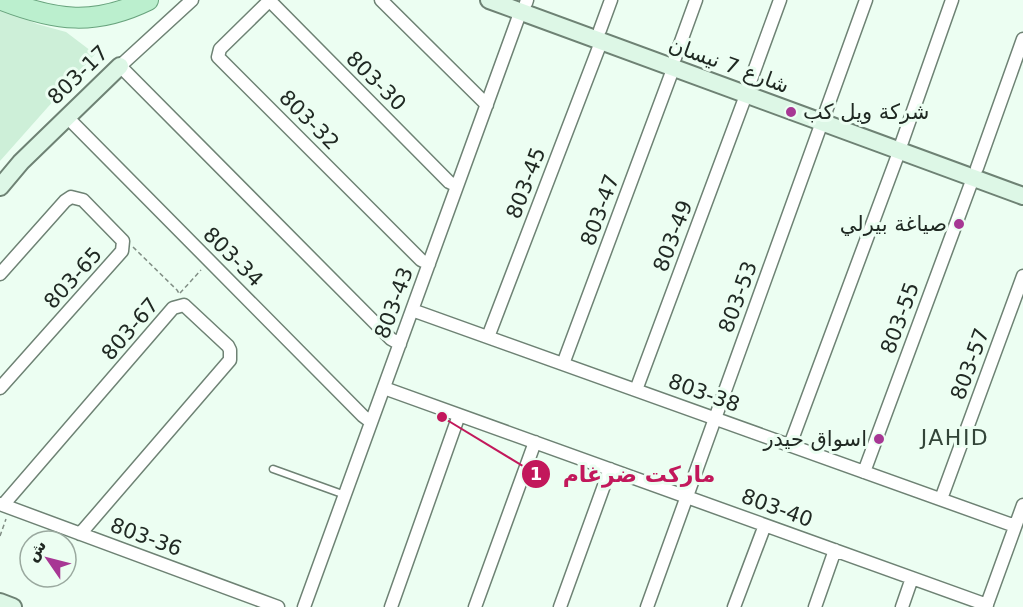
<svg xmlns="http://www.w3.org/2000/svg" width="1023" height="607" font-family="'DejaVu Sans','Noto Sans Arabic',sans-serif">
<rect width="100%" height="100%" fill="#ecfef2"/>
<path fill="#cdefd8" d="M0,8L37,24L66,32L95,54L0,161Z"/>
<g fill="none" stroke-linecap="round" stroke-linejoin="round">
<defs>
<path id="lane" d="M273,469L345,495"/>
<path id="street" d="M192,0L120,66L391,339L400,344
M269,0L449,182L457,186
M381,0L487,105
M269,1L220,49L218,57L421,260L429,264
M526,3L527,0
M600,30L611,0
M675,58L696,0
M749,85L780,0
M67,117L363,416L371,422
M902,142L952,0
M977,168L1023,39
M0,274L65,201L71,197L83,200L123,241L122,251L0,388
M412,310L1015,526
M488,337L601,42
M563,364L673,69
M384,388L987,605
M636,390L746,95
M790,445L899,152
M864,472L973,178
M941,499L1023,276
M0,504L278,607
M3,505L173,308L184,305L228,346L230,350V360L80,534
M304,607L520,13
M391,607L459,415
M475,607L535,442
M560,607L610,469
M647,607L866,0
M734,607L765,525
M815,607L835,550
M902,607L912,578
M986,607L1023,505"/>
<path id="secondary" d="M489,0L1023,196
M0,187L21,162L120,66
M0,602L13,607"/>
<path id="primary" d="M2,0C56,21 95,26 148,0"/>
</defs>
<use href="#lane" stroke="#6e8274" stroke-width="9"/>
<use href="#street" stroke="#6e8274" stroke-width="15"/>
<use href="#secondary" stroke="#6e8274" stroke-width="20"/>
<use href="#primary" stroke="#68a37d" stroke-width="22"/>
<path stroke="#818e85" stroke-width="1.5" stroke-dasharray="4.5 3" stroke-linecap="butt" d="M133,247L177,290L180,295
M180,293L201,270
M0,536L6,519"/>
<use href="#lane" stroke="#fff" stroke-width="6"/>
<use href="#street" stroke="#fff" stroke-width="12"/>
<use href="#secondary" stroke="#ddf7e6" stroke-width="16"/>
<use href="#primary" stroke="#bbefce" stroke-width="20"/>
</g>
<g fill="#a73794" stroke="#ecfef2" stroke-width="2">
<circle cx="791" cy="112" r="6"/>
<circle cx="959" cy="224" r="6"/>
<circle cx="879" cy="439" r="6"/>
</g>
<g text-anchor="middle" stroke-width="6" stroke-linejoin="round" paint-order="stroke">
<g font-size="21" fill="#202923" stroke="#ecfef2">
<text transform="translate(729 65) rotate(20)" y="7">شارع 7 نيسان</text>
<text transform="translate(78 75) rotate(-44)" y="7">803-17</text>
<text transform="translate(376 81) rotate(45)" y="7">803-30</text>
<text transform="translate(309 120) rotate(45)" y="7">803-32</text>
<text transform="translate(526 183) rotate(-69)" y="7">803-45</text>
<text transform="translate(600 210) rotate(-70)" y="7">803-47</text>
<text transform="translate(673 236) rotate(-69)" y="7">803-49</text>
<text transform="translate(233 257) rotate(45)" y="7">803-34</text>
<text transform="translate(73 278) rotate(-48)" y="7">803-65</text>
<text transform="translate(738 297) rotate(-70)" y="7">803-53</text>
<text transform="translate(394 303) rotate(-70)" y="7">803-43</text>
<text transform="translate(900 318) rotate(-70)" y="7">803-55</text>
<text transform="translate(130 329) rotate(-49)" y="7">803-67</text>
<text transform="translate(970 364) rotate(-70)" y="7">803-57</text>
<text transform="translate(704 393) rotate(20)" y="7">803-38</text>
<text transform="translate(777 508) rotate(20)" y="7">803-40</text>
<text transform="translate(146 537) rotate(20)" y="7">803-36</text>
</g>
<g font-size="21" fill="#202923" stroke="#ecfef2" text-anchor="end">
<text x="803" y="119" text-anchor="start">شركة ويل كب</text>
<text x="947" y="231">صياغة بيرلي</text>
<text x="867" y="446">اسواق حيدر</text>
</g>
<g font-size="22" letter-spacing="1.5" fill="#334539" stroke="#ecfef2">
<text x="955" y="445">JAHID</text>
</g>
</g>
<path fill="none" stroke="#c2185b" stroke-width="2" d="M442 417L536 474"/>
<g fill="#c2185b" stroke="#ecfef2" stroke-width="2">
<circle cx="442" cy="417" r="6"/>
<circle cx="536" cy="474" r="15"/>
</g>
<g font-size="18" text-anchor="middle" font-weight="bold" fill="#fff">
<text x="536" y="480">1</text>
</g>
<g font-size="22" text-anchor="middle" font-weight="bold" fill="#c2185b" stroke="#ecfef2" stroke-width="6" stroke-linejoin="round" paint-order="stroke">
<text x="639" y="482">ماركت ضرغام</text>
</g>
<g transform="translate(48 559) rotate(305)"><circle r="28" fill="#ecfef2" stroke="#9aa99f" stroke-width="1.5"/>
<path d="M0-4.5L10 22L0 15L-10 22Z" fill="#a73794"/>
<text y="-9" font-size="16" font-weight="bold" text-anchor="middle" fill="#202923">ش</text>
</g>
</svg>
